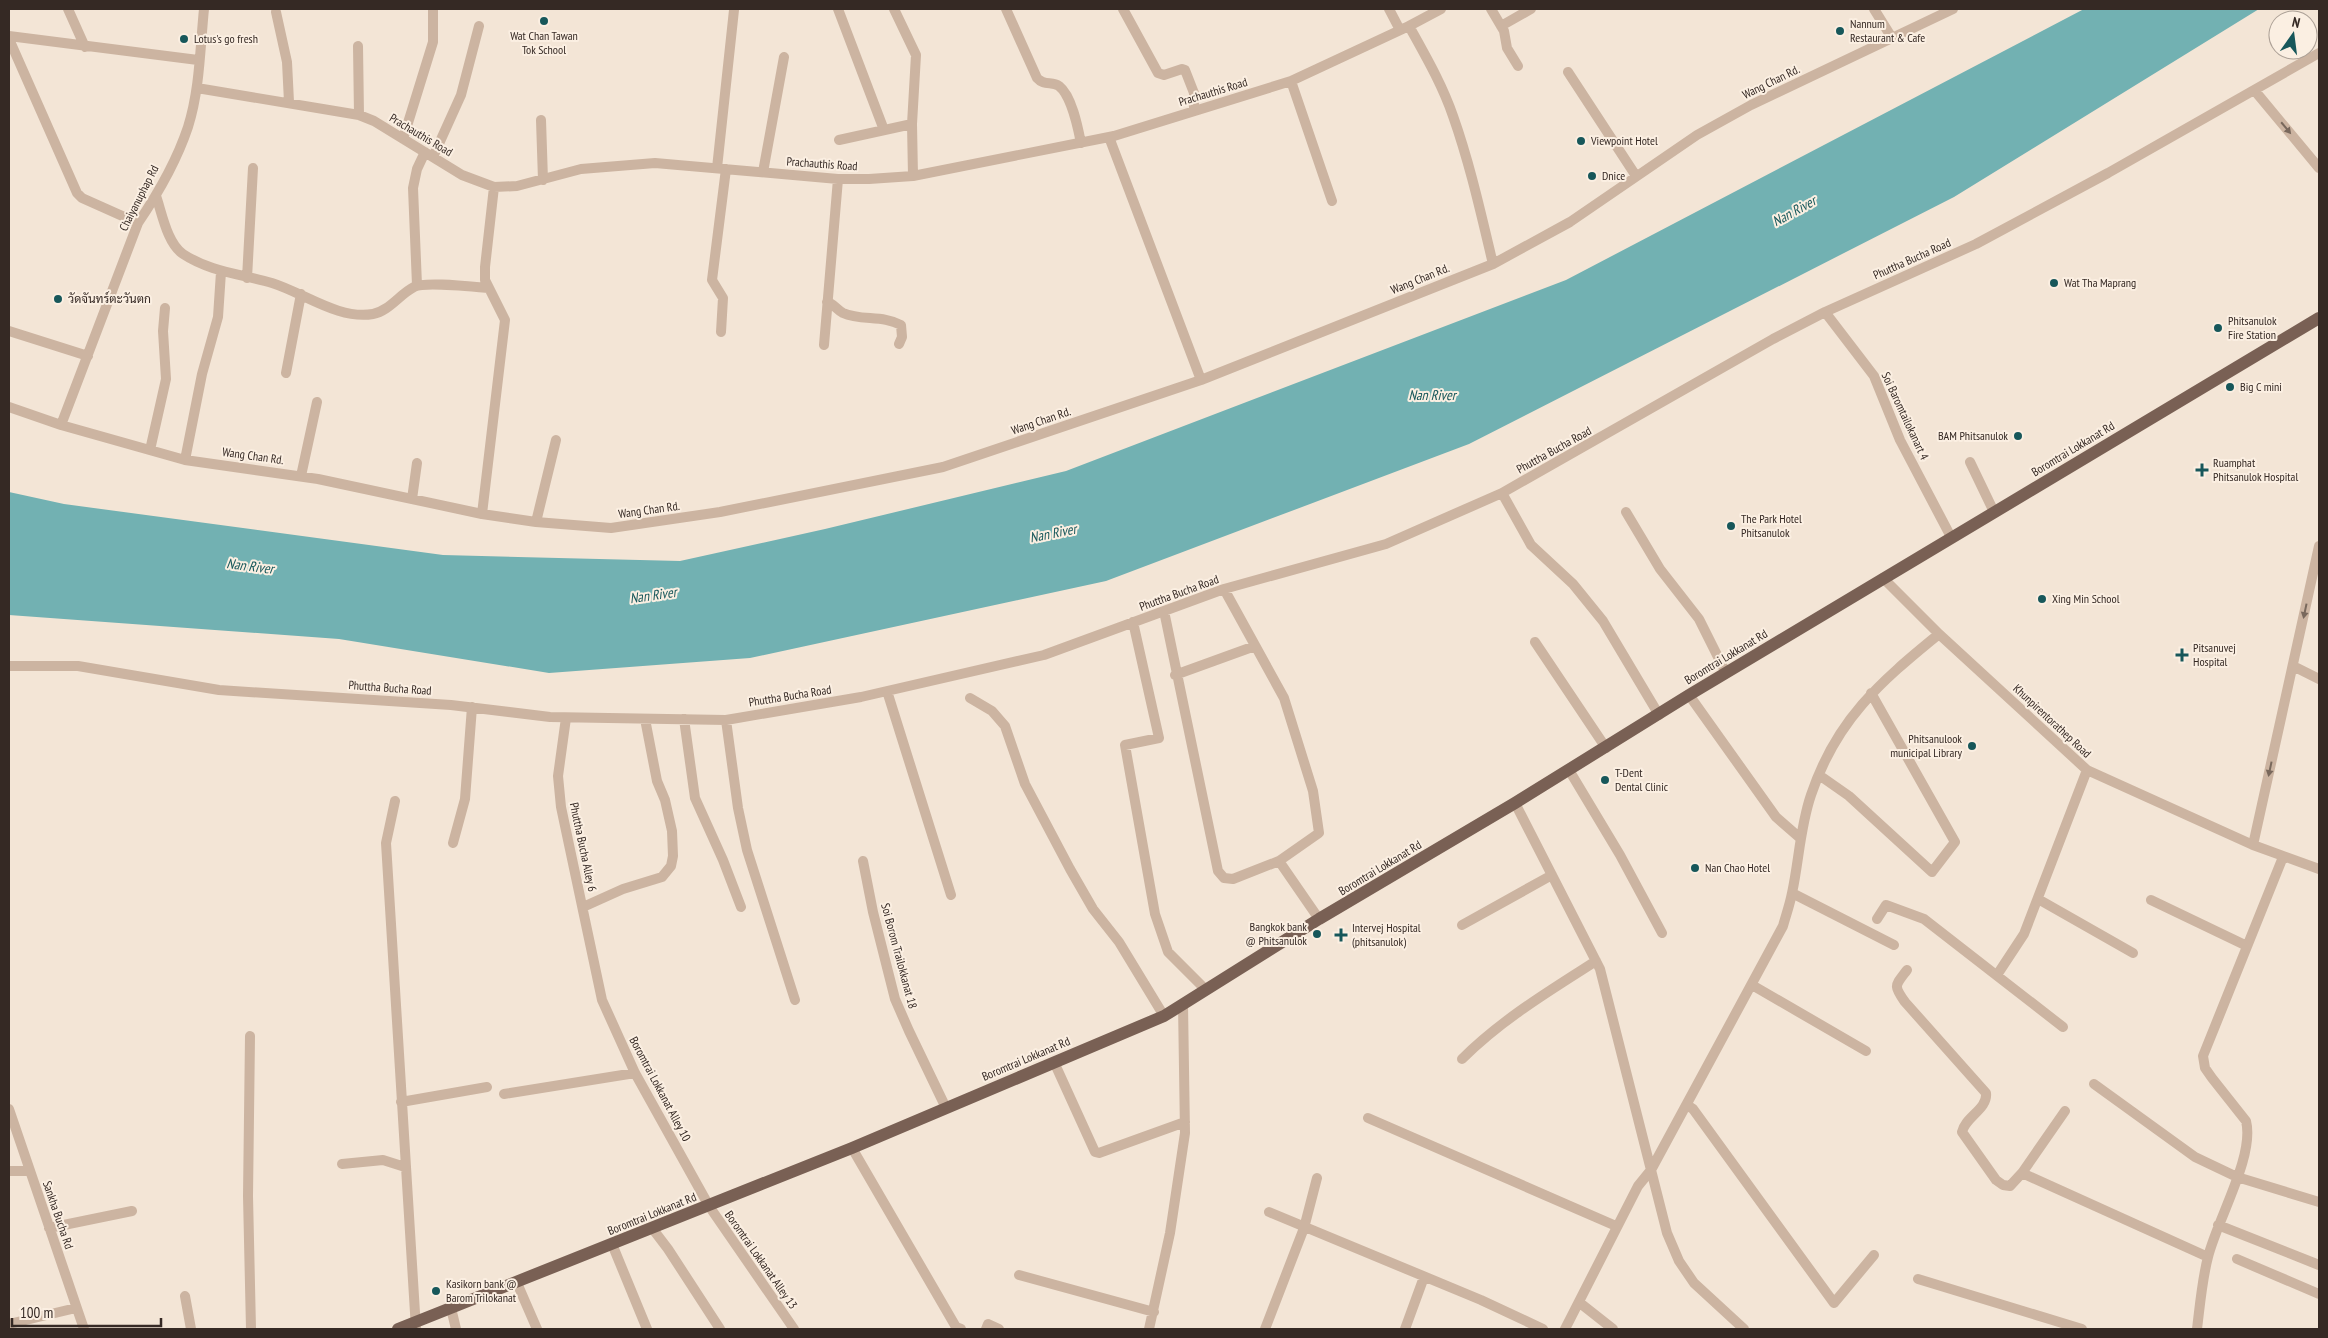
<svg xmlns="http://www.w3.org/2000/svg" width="2328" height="1338" font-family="'PT Sans Narrow',Sarabun,sans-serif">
<rect width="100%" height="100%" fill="#f3e5d6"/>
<path fill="#72b1b2" d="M2084,9H2259L1954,197L1469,444L1106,581L750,658L549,673L339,639L9,615V492L64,504L443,555L680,561L825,529L1066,471L1566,280Z"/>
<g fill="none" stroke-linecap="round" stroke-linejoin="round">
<path stroke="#ccb4a1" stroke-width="10" d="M68,9L85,47
M838,9L884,130
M894,9L916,55L912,124L913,176
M1006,9L1037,78C1044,86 1052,81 1059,86C1072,96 1078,128 1081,143
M1123,9L1158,73L1164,75L1182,69L1185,70L1194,93V111
M1389,9L1400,30
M1491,9L1504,31L1507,48L1518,66
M1874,9L1892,38
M276,12L287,62L289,102
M1409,26C1425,55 1442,84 1453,116C1470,164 1481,214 1493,264
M1501,26L1531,9
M9,36L198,60
M9,39L77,193L82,198L138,223
M358,46L359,115
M1568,72L1636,176
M1291,81L1332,201
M197,88L359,115L374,121L462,175L494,187L517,186L581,169L655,163L838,179H869L913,176L1114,136L1291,81L1409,26L1441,9
M2255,91L2319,168
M541,120L543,180
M1109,137L1201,380
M403,139L433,42V9
M839,140L912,124
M433,157L461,95L479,26
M717,168L734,10
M763,172L784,57
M156,196C162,213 167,243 183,254C210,272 242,274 272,283C304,293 339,320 373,314C389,311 400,294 414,287C424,281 475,287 489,288
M247,278L253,168
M417,285L413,188L417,169L425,152
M827,302C833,303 837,310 843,313C861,321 883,315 901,325L902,337L899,344
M1825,312L1874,376L1900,440L1951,537
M9,331L88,356
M721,332L723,298L712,280L726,169
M824,345L838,179
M286,373L301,294
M9,407L61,425L138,223C157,195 177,160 188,127C200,89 200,48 204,9
M61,425L185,460L318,479L482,514L536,522L611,528L720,512L943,467L1201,380L1493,264L1570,222L1697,135L1751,105L1953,9
M150,450L166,379L163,331L165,308
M185,460L202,374L218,317L221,272
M1970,462L1994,512
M301,476L317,402
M1502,493L1531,545L1573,584L1603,621L1659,715
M412,499L417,463
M1626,512L1660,569L1699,619L1726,673
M482,514L505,320L485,280V267L494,187
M536,522L556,440
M1883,578L1939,634L2087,770L2253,845L2319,869
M1224,589L1284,698L1313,791L1319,833L1279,861
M1164,611L1218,871L1224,878L1233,879L1279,861L1319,919
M1133,622L1159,738L1125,745L1155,914L1168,952L1206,990
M1535,642L1606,748
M9,666H78L219,690L451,705L550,717L726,720L861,697L1044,655L1224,589L1386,544L1502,493L1773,339L1825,312L1976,244L2108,173L2319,53
M2293,666L2319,679
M1175,675L1255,646
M887,691L951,895
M1689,695L1776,817L1800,838
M970,698L992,711L1005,726L1025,784L1070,869L1093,909L1119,942L1164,1016
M566,718L558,776L561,807L602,1000L635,1073L709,1206L794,1329
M684,719L695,798L723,860L741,907
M726,720L738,808L747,850L795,1000
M1569,770L1620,855L1662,933
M1819,775L1849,796L1932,872L1955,842L1871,693
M395,801L386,843L416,1329
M1515,803L1600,969L1667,1233L1679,1261L1694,1283L1744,1329
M453,843L465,799L472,707
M2253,845L2319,546
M863,861L873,912L895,999L909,1031L946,1108
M1792,893L1894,945
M2038,899L2133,953
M2151,900L2247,946
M583,907L623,889L662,877L671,866L673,856L672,831L665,800L657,781L645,719
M1877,919L1886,905L1924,919L2063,1027
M1462,925L1552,875
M1907,970C1895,986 1893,985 1905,1002L1986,1093C1988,1109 1965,1117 1962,1132L1996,1180L2003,1185L2010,1186L2022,1173L2065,1111
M1997,975L2024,934L2087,770
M1752,985L1866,1051
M250,1036L248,1196L251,1329
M1462,1059C1501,1020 1549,991 1596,961
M1054,1062L1095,1152L1099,1153L1185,1122
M2094,1084L2195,1157L2237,1177L2319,1202
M504,1094L635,1073
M401,1102L487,1087
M1687,1105L1693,1109L1834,1303L1874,1255
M9,1109L84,1329
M1368,1118L1616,1226
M852,1148L956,1327L961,1329
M342,1164L383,1160L405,1167
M9,1171H30
M2022,1173L2208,1257
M1269,1212L1481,1300L1543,1329
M2218,1225L2319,1265
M49,1228L132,1211
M652,1228L668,1249L720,1329
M612,1244L647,1329
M2237,1259L2319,1294
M1019,1275L1154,1312
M1918,1279L2082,1329
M517,1283L537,1329
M185,1296L191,1329
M1580,1303L1613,1329
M451,1308L456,1329
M9,1324L76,1308
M986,1329L988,1324L999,1329
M1149,1329L1170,1233L1185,1133L1183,1004
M1265,1329L1304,1228L1317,1178
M1405,1329L1424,1277
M1565,1329L1638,1186L1651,1170L1783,926C1786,915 1790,904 1792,893C1799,861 1800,827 1811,795C1836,720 1880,682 1939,634
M2197,1329C2200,1305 2202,1280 2208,1257C2217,1220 2255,1156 2246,1121L2212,1078L2205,1068L2203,1056L2283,857"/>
<path stroke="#796054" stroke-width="12" d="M398,1329L852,1148L1164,1016L1319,919L1515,803L1689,695L2319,318"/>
</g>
<defs><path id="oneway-solid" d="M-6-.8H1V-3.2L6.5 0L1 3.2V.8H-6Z" transform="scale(1.25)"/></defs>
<g fill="#79685c">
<use href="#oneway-solid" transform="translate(2286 128) rotate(50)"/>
<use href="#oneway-solid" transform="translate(2305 611) rotate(102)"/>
<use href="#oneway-solid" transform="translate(2270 769) rotate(102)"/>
</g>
<g fill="#17575a" stroke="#fbefe2" stroke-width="2">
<circle cx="544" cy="21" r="5"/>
<circle cx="1840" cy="31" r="5"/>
<circle cx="184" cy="39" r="5"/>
<circle cx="1581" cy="141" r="5"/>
<circle cx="1592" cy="176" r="5"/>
<circle cx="2054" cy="283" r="5"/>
<circle cx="58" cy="299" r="5"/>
<circle cx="2218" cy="328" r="5"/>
<circle cx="2230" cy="387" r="5"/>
<circle cx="2018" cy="436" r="5"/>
<path d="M2199.5 462.5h5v5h5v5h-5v5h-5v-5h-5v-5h5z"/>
<circle cx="1731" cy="526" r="5"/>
<circle cx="2042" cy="599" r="5"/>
<path d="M2179.5 647.5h5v5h5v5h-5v5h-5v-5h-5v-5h5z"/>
<circle cx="1972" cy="746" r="5"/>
<circle cx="1605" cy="780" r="5"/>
<circle cx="1695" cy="868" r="5"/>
<circle cx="1317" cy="934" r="5"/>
<path d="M1338.5 927.5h5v5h5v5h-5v5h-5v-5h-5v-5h5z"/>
<circle cx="436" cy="1291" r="5"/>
</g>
<g text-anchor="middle" stroke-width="4" stroke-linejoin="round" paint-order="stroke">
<g font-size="12" fill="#352924" stroke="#fbefe2" text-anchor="start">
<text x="1850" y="28">Nannum<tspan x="1850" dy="14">Restaurant &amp; Cafe</tspan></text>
<text x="544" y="40" text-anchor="middle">Wat Chan Tawan<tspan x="544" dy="14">Tok School</tspan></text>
<text x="194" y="43">Lotus's go fresh</text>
<text x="1591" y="145">Viewpoint Hotel</text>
<text x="1602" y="180">Dnice</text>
<text x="2064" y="287">Wat Tha Maprang</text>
<text x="68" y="303">วัดจันทร์ตะวันตก</text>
<text x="2228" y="325">Phitsanulok<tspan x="2228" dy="14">Fire Station</tspan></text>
<text x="2240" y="391">Big C mini</text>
<text x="2008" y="440" text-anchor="end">BAM Phitsanulok</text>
<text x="2213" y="467">Ruamphat<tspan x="2213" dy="14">Phitsanulok Hospital</tspan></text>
<text x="1741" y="523">The Park Hotel<tspan x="1741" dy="14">Phitsanulok</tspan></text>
<text x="2052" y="603">Xing Min School</text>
<text x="2193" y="652">Pitsanuvej<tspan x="2193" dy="14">Hospital</tspan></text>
<text x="1962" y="743" text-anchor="end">Phitsanulook<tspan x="1962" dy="14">municipal Library</tspan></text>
<text x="1615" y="777">T-Dent<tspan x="1615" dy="14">Dental Clinic</tspan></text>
<text x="1705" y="872">Nan Chao Hotel</text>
<text x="1307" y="931" text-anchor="end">Bangkok bank<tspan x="1307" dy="14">@ Phitsanulok</tspan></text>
<text x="1352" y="932">Intervej Hospital<tspan x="1352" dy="14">(phitsanulok)</tspan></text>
<text x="446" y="1288">Kasikorn bank @<tspan x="446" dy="14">Barom Trilokanat</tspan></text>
</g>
<g font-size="12" fill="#352924" stroke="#fbefe2">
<text transform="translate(1771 82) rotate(-26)" y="4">Wang Chan Rd.</text>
<text transform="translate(1213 92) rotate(-17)" y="4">Prachauthis Road</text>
<text transform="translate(421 135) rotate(31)" y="4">Prachauthis Road</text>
<text transform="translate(822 164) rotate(4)" y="4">Prachauthis Road</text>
<text transform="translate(139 198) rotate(-63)" y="4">Chaiyanuphap Rd</text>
<text transform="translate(1912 259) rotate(-24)" y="4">Phuttha Bucha Road</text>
<text transform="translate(1420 279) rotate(-22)" y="4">Wang Chan Rd.</text>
<text transform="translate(1905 416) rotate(65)" y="4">Soi Baromtailokanart 4</text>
<text transform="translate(1041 421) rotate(-19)" y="4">Wang Chan Rd.</text>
<text transform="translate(2073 449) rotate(-31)" y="4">Boromtrai Lokkanat Rd</text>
<text transform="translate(1554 450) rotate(-29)" y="4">Phuttha Bucha Road</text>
<text transform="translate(253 456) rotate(8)" y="4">Wang Chan Rd.</text>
<text transform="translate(649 510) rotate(-8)" y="4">Wang Chan Rd.</text>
<text transform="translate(1179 593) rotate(-20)" y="4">Phuttha Bucha Road</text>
<text transform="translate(1726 657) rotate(-31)" y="4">Boromtrai Lokkanat Rd</text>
<text transform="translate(390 688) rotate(4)" y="4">Phuttha Bucha Road</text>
<text transform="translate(790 696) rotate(-9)" y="4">Phuttha Bucha Road</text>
<text transform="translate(2052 721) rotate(43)" y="4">Khunpirentorathep Road</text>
<text transform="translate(583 847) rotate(78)" y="4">Phuttha Bucha Alley 6</text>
<text transform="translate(1380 868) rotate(-31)" y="4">Boromtrai Lokkanat Rd</text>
<text transform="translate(899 956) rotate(75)" y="4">Soi Borom Trailokkanat 18</text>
<text transform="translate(1026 1059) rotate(-23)" y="4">Boromtrai Lokkanat Rd</text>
<text transform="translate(660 1089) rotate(62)" y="4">Boromtrai Lokkanat Alley 10</text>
<text transform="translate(652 1214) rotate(-22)" y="4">Boromtrai Lokkanat Rd</text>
<text transform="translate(58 1215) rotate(71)" y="4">Sankha Bucha Rd</text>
<text transform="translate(761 1260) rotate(55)" y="4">Boromtrai Lokkanat Alley 13</text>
</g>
<g font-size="14" font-style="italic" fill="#17575a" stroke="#fbefe2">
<text transform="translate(1794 211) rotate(-29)" y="5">Nan River</text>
<text x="1432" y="400">Nan River</text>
<text transform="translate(1053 533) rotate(-11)" y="5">Nan River</text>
<text transform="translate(250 566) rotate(7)" y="5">Nan River</text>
<text transform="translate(653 595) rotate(-8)" y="5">Nan River</text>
</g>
</g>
<rect width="2328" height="1338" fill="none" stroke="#352924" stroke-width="20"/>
<g transform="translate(2293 35) rotate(14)"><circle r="24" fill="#fbefe2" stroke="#aca096"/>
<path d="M0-4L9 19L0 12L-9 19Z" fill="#17575a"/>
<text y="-8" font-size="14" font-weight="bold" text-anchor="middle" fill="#352924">N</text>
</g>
<path d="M12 1318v8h149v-8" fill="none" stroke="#352924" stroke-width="2.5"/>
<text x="20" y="1318" font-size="15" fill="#352924" stroke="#fbefe2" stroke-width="4" paint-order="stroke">100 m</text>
</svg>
